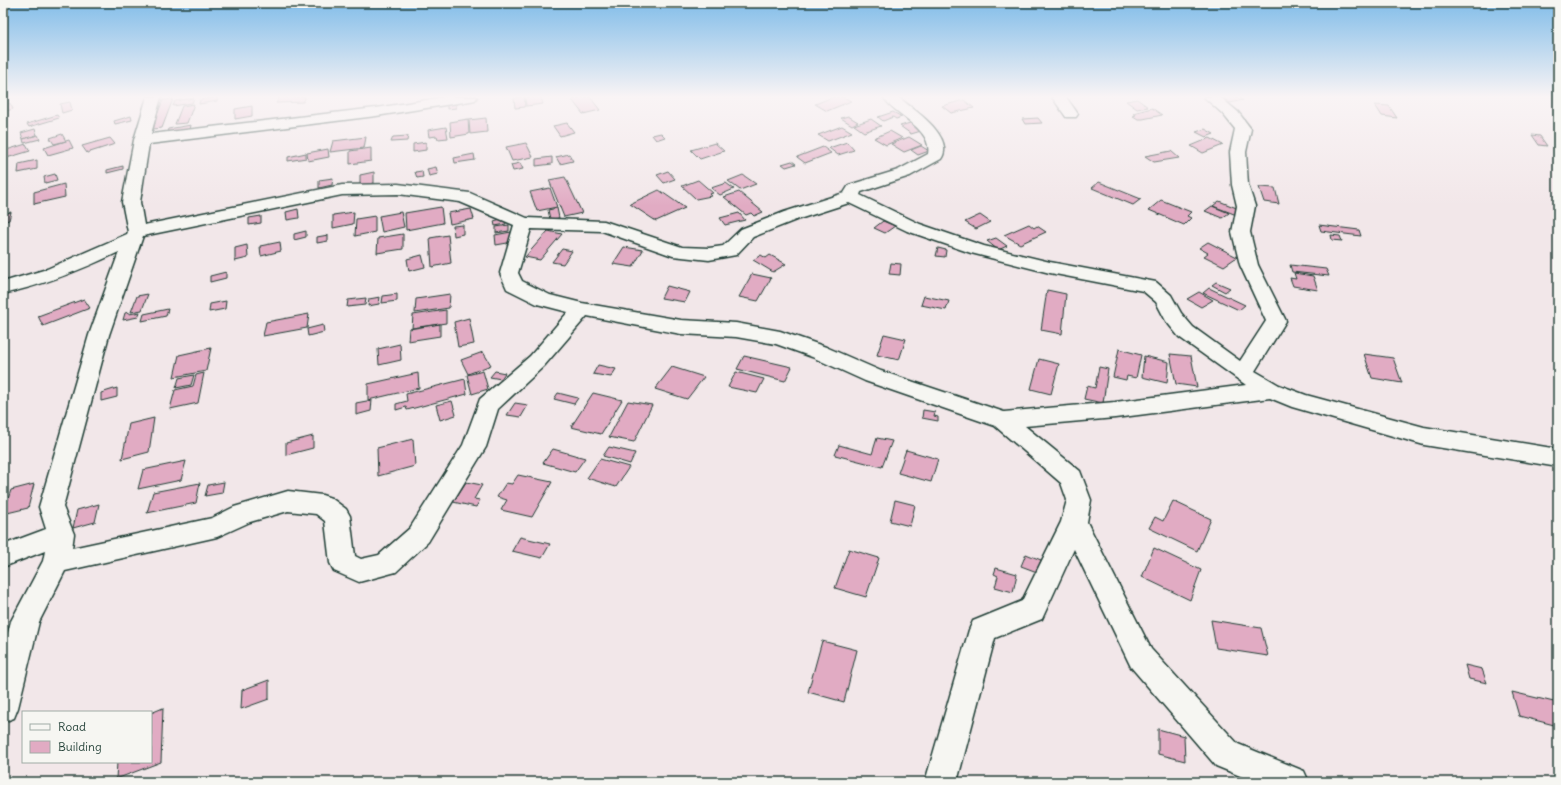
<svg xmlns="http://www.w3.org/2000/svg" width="1561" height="785" font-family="Delius,sans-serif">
<rect width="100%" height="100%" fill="#f2e7e9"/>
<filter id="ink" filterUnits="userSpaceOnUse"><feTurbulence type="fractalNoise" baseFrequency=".025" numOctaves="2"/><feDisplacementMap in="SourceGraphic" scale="8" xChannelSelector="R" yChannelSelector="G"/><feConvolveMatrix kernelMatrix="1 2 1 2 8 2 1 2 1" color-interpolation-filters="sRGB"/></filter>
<g filter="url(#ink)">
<path fill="#e1abc3" stroke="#1f3d34" d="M218,97L217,101L199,104L200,100Z
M280,97H306L303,102L276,103Z
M524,97L525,107L515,108L514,98Z
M525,97H541L543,104L526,106Z
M578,97H590L600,110L583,114L572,100L579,98Z
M833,97H843L851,101L827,111L815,104Z
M1222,97H1237L1243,100L1230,103Z
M194,98L192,103L173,106L175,101Z
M173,99L162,128L153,129L155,123H152L153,120H155L163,100Z
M1137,99L1148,107L1137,109L1126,101Z
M964,100L974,108L951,113L942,106Z
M70,102L72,110L62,113L60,104Z
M456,102V108L447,109V103Z
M10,103L13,109L3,112V105Z
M194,104L187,123L175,124L182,106Z
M1375,105L1389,106L1397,118L1382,116Z
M252,106V116L235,119V109Z
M1152,108L1162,115L1143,119H1138L1133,116L1136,115L1133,113Z
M893,112L902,117L896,119L893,117L883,121L878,117Z
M57,115L59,118L29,127L27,124Z
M131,116L132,120L115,124L114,121Z
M848,116L858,122L852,125L841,118Z
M486,118L487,132L470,134L469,120Z
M1038,118L1042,123L1025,124L1022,119Z
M468,119L469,134L451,137L450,122Z
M871,119L881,126L864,132L854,125Z
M567,123L574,132L560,136L553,126Z
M910,123L921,131L911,134L900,126Z
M191,125L190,130L166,134L168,129Z
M842,126L852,132L828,141L818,135Z
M446,127L448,138L438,139L437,136L429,137L428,130Z
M35,129L37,135L23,139L21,133Z
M1205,129L1214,134L1206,137L1196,132Z
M890,131L902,138L886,145L874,138Z
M661,133L665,137L656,140L652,135Z
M62,134L66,141L54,144L50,138Z
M38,135L40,139L24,143L23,139Z
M1532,135L1540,136L1547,146L1539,145Z
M408,136L407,141L391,142L393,137Z
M366,137L364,148L330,152L333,141Z
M909,137L922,145L904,152L891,144Z
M110,138L115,144L87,153L82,146Z
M1210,138L1223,145L1203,153L1191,146Z
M69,140L73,148L48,155L44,148Z
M426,142V150L413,152V144Z
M847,142L854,150L838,155L829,148Z
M526,143L533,157L512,161L506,147Z
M715,143L724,151L700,159L691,150Z
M26,144L30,151L3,159V151Z
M921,146L929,151L918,155L911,150Z
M823,147L831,153L805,163L797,157Z
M371,148V161L350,164V151Z
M328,149L329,157L308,161L307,153Z
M1171,151L1179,158L1154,162L1145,156Z
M306,153V158L288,161V157Z
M474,154L475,160L455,163L454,158Z
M569,154L573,161L560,164L556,157Z
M552,157V164L536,166V159Z
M37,160V169L18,173L19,164Z
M792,161L796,164L786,167L782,164Z
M520,163L523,169L513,171L511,165Z
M123,166V169L107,173V170Z
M436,167L438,174L429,176L427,169Z
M422,171L423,177L417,178L415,172Z
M668,171L675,179L664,183L657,175Z
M374,172V183L360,185V175Z
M55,174L57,180L45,183L44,177Z
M743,175L756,184L740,190L728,181Z
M565,177L582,213L564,217L549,180Z
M333,178L332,185L319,188V180Z
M698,180L713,193L709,194L711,196L696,199L682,186Z
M1099,182L1141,199L1133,205L1092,188Z
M726,183L734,189L720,195L711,188Z
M64,184L65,197L34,204V192Z
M1259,187L1275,188L1279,204L1264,202Z
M550,188L557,207L537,211L530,192Z
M659,190L685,208L656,221L630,204Z
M739,192L763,212L754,216L751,213L746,215L724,197Z
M1161,200L1191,212L1187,216L1191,218L1184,225L1149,210Z
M1219,201L1239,209L1234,214L1213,206Z
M1212,206L1229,213L1222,218L1205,211Z
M441,207L443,223L406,230L405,213Z
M557,208L559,218L550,219L548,210Z
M298,209L299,218L287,220L286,212Z
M471,209L474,219L450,224L448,213Z
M11,212L9,220L3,222V214Z
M354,212L353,224L333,228V215Z
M401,212L404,227L382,232L379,216Z
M739,213L745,220L725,225L720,218Z
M980,215L990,222L976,229L965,222Z
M261,216V223L249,225V218Z
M375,216V232L355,236L356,219Z
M504,218L506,224L495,226L494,221Z
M883,221L895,226L885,233L874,228Z
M1029,224L1034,228L1037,226L1046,232L1020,244L1004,235Z
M463,225V234L454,236L453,226Z
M509,225V231L496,233V227Z
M1319,225L1359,230L1361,236L1321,231Z
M306,231V237L294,240V234Z
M548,231L562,234L540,260L525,257Z
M511,232L513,242L496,245L495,235Z
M403,234V249L377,253L378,238Z
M328,235V241L317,243V237Z
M448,235L451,263L432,267L430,238Z
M1331,235L1340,236L1342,241L1332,240Z
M996,238L1007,246L998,250L987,241Z
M280,242L281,251L261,256L260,246Z
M1208,242L1237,257L1224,266L1204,256L1208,253L1199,248Z
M247,245L248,258L235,261V248Z
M624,247L643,250L633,267L613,264Z
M938,248L946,250L945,257L936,256Z
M562,249L572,251L563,264L552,262Z
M422,255L425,267L409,271L407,259Z
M761,255L766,258L770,255L786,264L773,272L753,260Z
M891,263L901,264L900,275L889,274Z
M1290,265L1326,269L1329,276L1292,272Z
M226,272V278L210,282V276Z
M1294,273L1313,276L1318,290L1293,286L1290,278L1296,279Z
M752,274L771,278L758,301L739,297Z
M1216,282L1230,288L1225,292L1212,285Z
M667,286L690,292L685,302L661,298Z
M1209,288L1245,305L1239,310L1203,293Z
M1047,290L1066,294L1062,334L1041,330Z
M1199,292L1213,300L1201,307L1187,299Z
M148,294L142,310L131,312L137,296Z
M397,294V301L382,303L383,296Z
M450,294L449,308L415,313L416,299Z
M924,296L949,301L946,310L921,305Z
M380,297L379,304L368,306L369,299Z
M366,298L365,305L347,307L348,300Z
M84,299L90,308L43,326L38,316Z
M226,301L225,309L209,312L210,304Z
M168,309L166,316L142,321L144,314Z
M446,310V323L412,328L413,315Z
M129,312V314L140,312L138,317L123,320L125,313Z
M309,314L307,328L263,336L266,322Z
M469,318L474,344L458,347L454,322Z
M440,324V336L408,341L409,329Z
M323,325L324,332L308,336L307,329Z
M884,334L906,339L899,360L877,355Z
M400,344L401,360L379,365L378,349Z
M211,348L206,371L174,377L179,355Z
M1119,349L1141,355L1136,378L1127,376L1126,380L1113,377Z
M483,352L491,365L468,374L461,360Z
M1170,354L1191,356L1197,387L1176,384Z
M1364,354L1393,358L1402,383L1372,378Z
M744,356L792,367L785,381L737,369Z
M1144,356L1169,362L1167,383L1142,377Z
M1039,359L1059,364L1051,394L1031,389Z
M598,365L616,369L611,377L593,374Z
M672,367L704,377L687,399L655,389Z
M1099,367L1108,369L1103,403L1084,399L1087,386L1095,388Z
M483,371L488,389L472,394L467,375Z
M495,371L505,373L501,379L490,377Z
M736,372L764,379L757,393L728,387Z
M204,373L198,403L170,409L175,390L193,386L196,375Z
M418,373L419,388L368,400V384Z
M194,375L191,385L176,388L179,378Z
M465,379L467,394L407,410L406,407L396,410V404L407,401L406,394Z
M117,388V397L101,401V393Z
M558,393L578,398L574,404L554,399Z
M593,393L622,400L601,434L571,427Z
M372,400L371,411L356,415V403Z
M452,401L456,415L440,420L436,405Z
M628,401L652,405L634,442L609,437Z
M515,403L528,405L521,417L507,415Z
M923,410L935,412L934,416L938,417V421L922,418Z
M154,418L149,452L122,459L129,424Z
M313,436V448L286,455V443Z
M877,438L892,441L882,467L835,455L839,445L872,454Z
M413,439L415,466L378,476L377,448Z
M609,447L635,453L630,464L603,456Z
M553,449L585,458L575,472L543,463Z
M906,450L938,459L931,482L898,473Z
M600,459L629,467L616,487L587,478Z
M186,461L181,480L138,489L143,470Z
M518,475L552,482L532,517L501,510L507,500L497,497L506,483L512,484Z
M224,482L222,493L205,496L208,485Z
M466,482L482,485L474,499L480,500L476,507L453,502Z
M200,483L196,503L147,513L153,492Z
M34,484L28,508L3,514L11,490Z
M895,500L915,505L910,526L890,521Z
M1173,501L1211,519L1197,551L1149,528L1155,517L1163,521Z
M99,504L95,522L73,528L77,510Z
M520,537L550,544L542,558L512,551Z
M1154,548L1201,570L1190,600L1142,577Z
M849,549L879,558L866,597L835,588Z
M1026,554L1041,560L1037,572L1021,566Z
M996,568L1017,574L1013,592L995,587L998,576L994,574Z
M1211,620L1261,628L1268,656L1216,648Z
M822,641L857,650L844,702L808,692Z
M1465,665L1482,669L1487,683L1469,679Z
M269,680V699L241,709L242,690Z
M1512,692L1558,703V726L1519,716Z
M163,708L161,762L116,779L117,762H151V713Z
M1158,729L1184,736L1185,761L1158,754Z"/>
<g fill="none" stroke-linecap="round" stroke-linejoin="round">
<defs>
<path id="minor" d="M147,97H161L151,134L376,108L445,97H477L475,100L470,101L376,116L149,144L140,202L144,225L342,185L398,184L470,193L527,218L604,221L682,247L709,248L723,246L741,229L784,212L844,193L849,185L898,170L928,154C933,129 895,115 883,97H898C913,109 956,137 941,159L910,176L861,192L860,195L920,224L984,246L1050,262L1156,282L1171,295L1181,313L1193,327L1240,361L1266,321L1240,265L1232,232L1237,206L1232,185L1230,152L1235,129L1223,114L1204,97H1220L1238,112L1251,129L1246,152L1248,185L1255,206L1250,232L1258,265L1286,321L1255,371L1279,385L1306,395L1424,427L1558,449V467L1424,445L1292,407L1270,398L1115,418L1025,426L1080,471L1091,500L1087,522L1151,649L1238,744L1304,771L1309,782H1255L1216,766L1131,667L1074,549L1042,619L995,638L957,782H925L969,630L973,621L1022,601L1061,522L1067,500L1061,483L995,426L865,381L812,357L776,344L736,337L681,334L587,316L544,366L498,409L486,447L428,542L396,572L359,582L334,571L330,563L325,521L316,514L288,511L250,522L217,537L65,571L39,622L18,708L14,718L3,722V652L11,621L43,561L45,551L3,567V545L46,529L39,507L89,335L119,252C81,270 44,285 3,294V282L47,269L127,234L128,232L122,202L134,140ZM398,194L460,202L514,225L500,273L507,289L537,304L568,312L530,356L480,399L463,445L410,528L379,555L361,559L355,556L350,516L346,509L331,498L322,495L288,491L234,507L212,518L72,548L74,534L63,507L109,335L143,236L342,195ZM849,203L907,231L971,253L1050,273L1143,291L1156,302L1166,321L1179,337L1246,385L1115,402L1004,412L881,371L826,347L780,331L736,323L681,320L582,303L550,295L522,281L518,273L531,229L602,231L673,256L709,260L736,255L753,237L796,220Z
M1052,97H1066L1078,114L1076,117H1066Z"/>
</defs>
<use href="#minor" stroke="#1f3d34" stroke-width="3"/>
<use href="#minor" fill="#f6f6f2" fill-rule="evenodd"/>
</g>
</g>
<linearGradient id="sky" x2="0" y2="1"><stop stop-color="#82bde9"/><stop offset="0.47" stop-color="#f9f4f5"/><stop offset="1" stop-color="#f9f4f5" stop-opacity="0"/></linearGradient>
<rect width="1561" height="206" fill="url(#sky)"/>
<rect width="1561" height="785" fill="none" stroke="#f6f6f2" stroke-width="16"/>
<rect x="8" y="8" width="1545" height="769" fill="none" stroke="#1f3d34" stroke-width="1.5" filter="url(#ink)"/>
<rect x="22" y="711" width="130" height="52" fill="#f6f6f2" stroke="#a0aca6"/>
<rect x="30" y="724" width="20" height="6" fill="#f6f6f2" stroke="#a0aca6"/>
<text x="58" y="731" font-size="12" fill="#1f3d34">Road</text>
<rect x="30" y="741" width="20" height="12" fill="#e1abc3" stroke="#a0aca6"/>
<text x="58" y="751" font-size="12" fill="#1f3d34">Building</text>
</svg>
